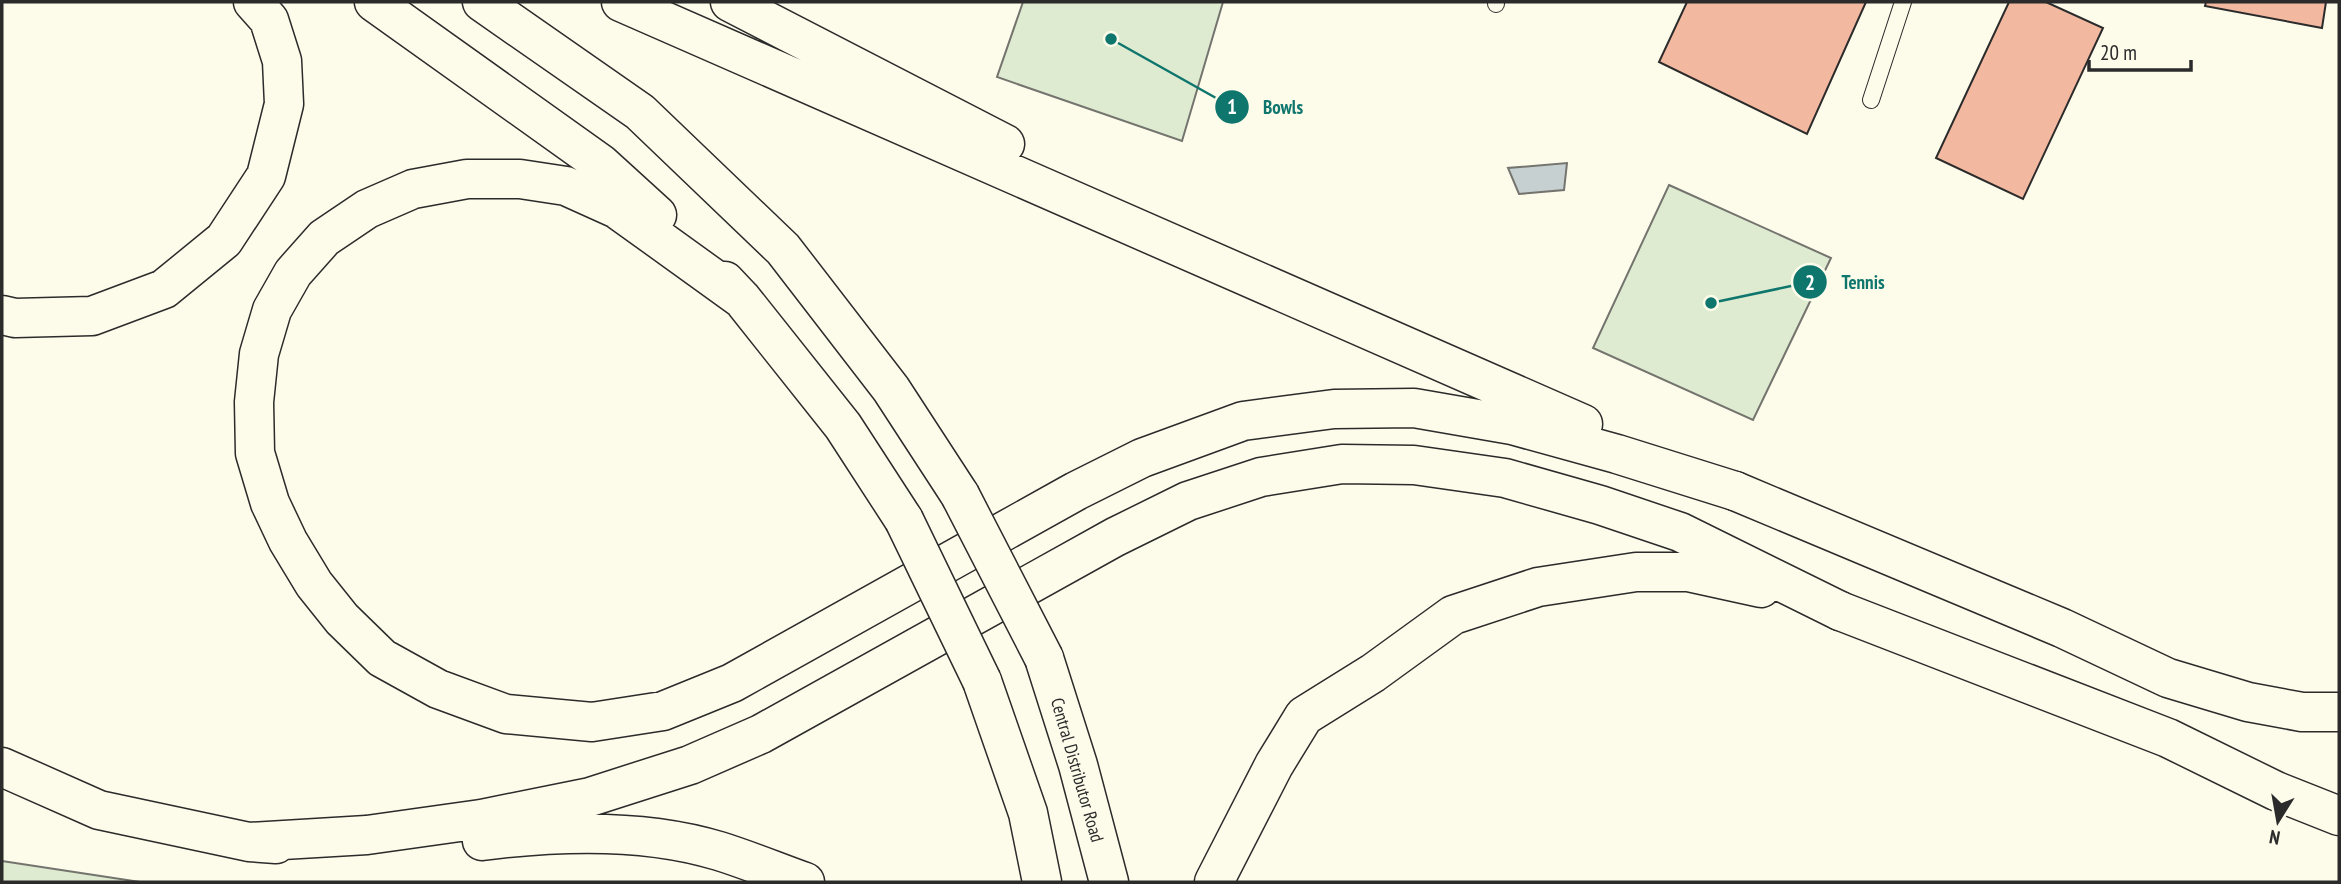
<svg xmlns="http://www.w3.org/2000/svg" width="2341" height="884" font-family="'PT Sans Narrow',sans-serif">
<rect width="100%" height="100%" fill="#fdfbea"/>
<path fill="#deebd1" stroke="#74746e" stroke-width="2" d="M1023,2H1223L1182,141L997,77Z
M1669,185L1831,258L1753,420L1593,348Z
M2,861L140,882H2Z"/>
<path fill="#c7d0d0" stroke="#74746e" stroke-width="2" d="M1567,163L1564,190L1519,194L1508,168Z"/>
<path fill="#f2b8a0" stroke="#2b2b2b" stroke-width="2" d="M1687,2H1866L1807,134L1659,62Z
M2009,2H2046L2103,28L2023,199L1936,158Z
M2206,2H2326L2322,28L2205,6Z"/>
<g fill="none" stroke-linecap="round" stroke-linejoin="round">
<defs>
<path id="service" d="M1496,4V2
M1871,100L1903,2"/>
<path id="primary" d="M1735,491L2062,628L2168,678L2248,702L2302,712H2339
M1840,611L2168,738L2276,791L2339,816"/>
<path id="trunk" d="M374,2L601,164L657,215
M482,2L640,112L783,249L891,389L960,495
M621,2L1583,424
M730,2L1005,144
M725,281L742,299L843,426L904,520
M742,299L617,209L566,186L520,179H467L413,189L367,209L324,238L293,273L272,310L259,354L254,402L255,453L270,503L288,541L314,584L342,619L382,658L438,689L506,714L592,722L663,711L732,683L1076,491L1142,458L1243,421L1334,409L1414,408L1512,425L1617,454L1735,491
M2,315L15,318L92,316L164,289L224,240L266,176L284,104L282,61L269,20L253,2
M1044,658L1078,765L1109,882
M982,681L1028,813L1042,882
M2,767L99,810L249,842L276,844
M482,841C559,831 644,828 719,851C748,860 777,872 805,882
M249,842L367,835L481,819L590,797L690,765L761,734L1115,537L1188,501L1261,477L1342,464L1414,465L1505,478L1600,505L1680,532L1840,611
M1214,882L1274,765L1304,716L1373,673L1453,615L1538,587L1636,572H1688L1761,588"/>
</defs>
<use href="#service" stroke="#2b2b2b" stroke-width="18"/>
<use href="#primary" stroke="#2b2b2b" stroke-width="41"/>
<use href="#trunk" stroke="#2b2b2b" stroke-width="41"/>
<use href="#service" stroke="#fdfbea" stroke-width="16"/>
<use href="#primary" stroke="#fdfbea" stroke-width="38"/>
<use href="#trunk" stroke="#fdfbea" stroke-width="38"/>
<defs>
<path id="trunk-bridge" d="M960,495L1044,658
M904,520L982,681"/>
</defs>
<use href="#trunk-bridge" stroke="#2b2b2b" stroke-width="41" stroke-linecap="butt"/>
<use href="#trunk-bridge" stroke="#fdfbea" stroke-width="38"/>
</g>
<g text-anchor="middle" stroke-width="5" stroke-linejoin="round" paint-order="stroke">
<g font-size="18" fill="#2b2b2b" stroke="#fdfbea">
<text transform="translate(1077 770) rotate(74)" y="6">Central Distributor Road</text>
</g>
</g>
<path fill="none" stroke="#0f766e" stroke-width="2.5" d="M1111 39L1232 107M1711 303L1810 282"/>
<g fill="#0f766e" stroke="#fdfbea" stroke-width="2.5">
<circle cx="1111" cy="39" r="7"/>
<circle cx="1711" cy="303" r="7"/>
<circle cx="1232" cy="107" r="18"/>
<circle cx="1810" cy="282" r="18"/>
</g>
<g font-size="21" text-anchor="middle" font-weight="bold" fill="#fff">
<text x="1232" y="114">1</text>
<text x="1810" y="290">2</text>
</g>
<g font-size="19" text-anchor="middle" font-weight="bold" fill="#0f766e" stroke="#fdfbea" stroke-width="5" stroke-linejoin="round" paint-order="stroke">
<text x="1283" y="114">Bowls</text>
<text x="1863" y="289">Tennis</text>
</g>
<rect width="2341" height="884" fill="none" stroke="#2b2b2b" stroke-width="7"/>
<g transform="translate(2278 821) rotate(191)" stroke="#fdfbea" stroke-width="5" paint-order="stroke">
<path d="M0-5L12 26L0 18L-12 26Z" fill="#2b2b2b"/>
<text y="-10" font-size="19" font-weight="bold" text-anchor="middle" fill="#2b2b2b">N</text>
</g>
<path d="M2089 60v10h102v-10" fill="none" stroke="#2b2b2b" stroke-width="3.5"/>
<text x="2100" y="60" font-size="21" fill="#2b2b2b" stroke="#fdfbea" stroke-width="5" paint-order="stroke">20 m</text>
</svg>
